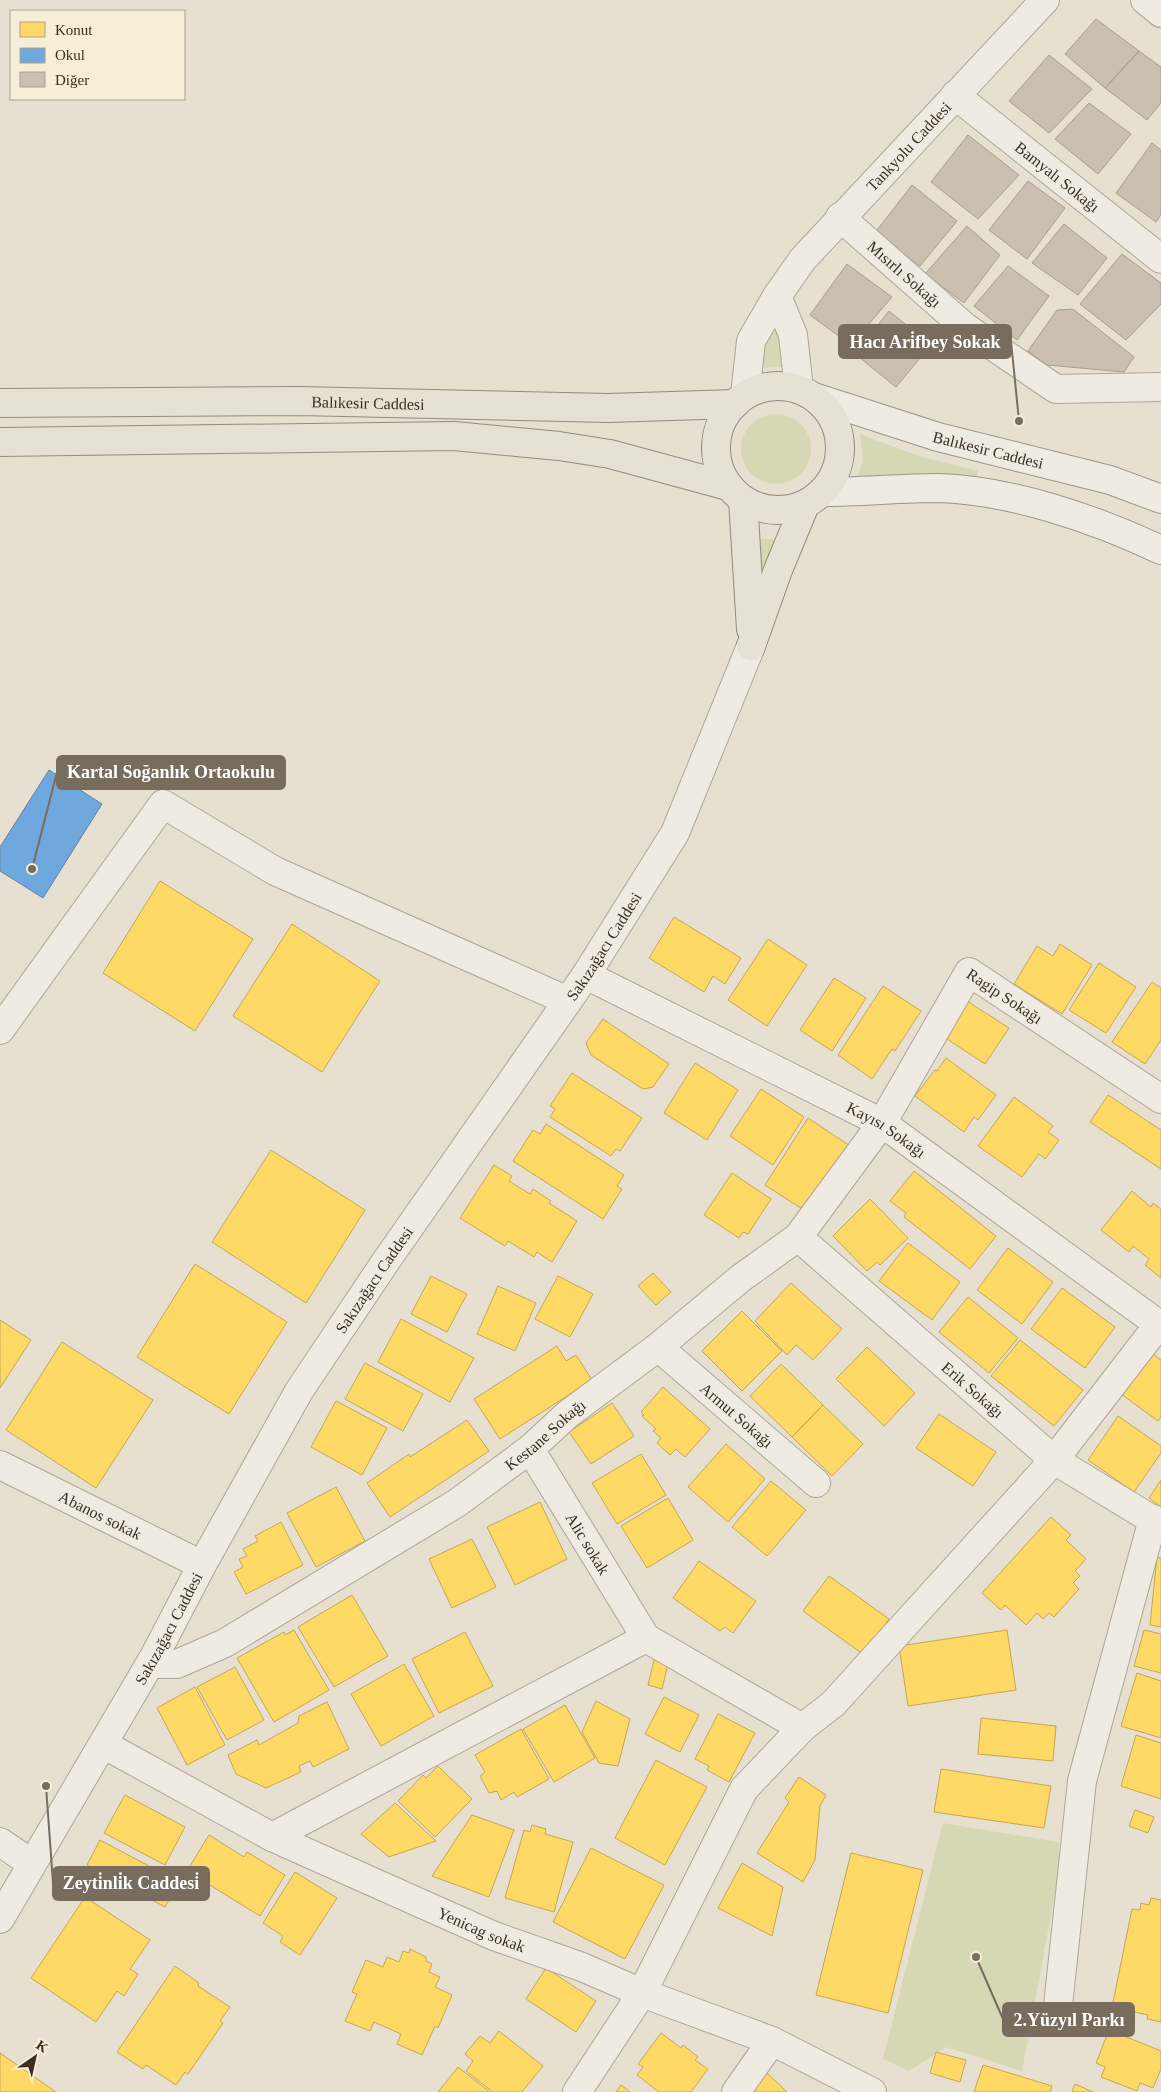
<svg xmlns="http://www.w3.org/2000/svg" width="1161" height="2092" font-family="'Times New Roman',serif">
<rect width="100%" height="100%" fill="#e7e0d1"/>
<path fill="#d6d7b3" d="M774,320L790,367L754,368Z
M741 449a35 35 0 1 1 70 0a35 35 0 1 1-70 0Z
M860,434L918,456L978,471L977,476L919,474L856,480L863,461Z
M750,538L786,540L765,587Z
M943,1823L1058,1842L1060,1867L1022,2071L946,2047L909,2071L883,2059Z"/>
<path fill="#ffd966" stroke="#c5a651" d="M160,881L253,939L195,1031L103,973Z
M674,917L741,958L725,984L713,976L704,992L649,958Z
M292,924L380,981L322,1072L233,1016Z
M768,939L807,965L767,1026L728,1000Z
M1060,944L1092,965L1062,1014L1014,984L1037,946L1053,956Z
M1099,963L1136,987L1106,1033L1069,1010Z
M834,978L866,998L832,1051L800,1030Z
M1152,982L1161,988V1040L1145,1064L1112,1042Z
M883,986L921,1011L895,1051L892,1049L872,1079L838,1055Z
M964,999L1009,1028L985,1064L941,1035Z
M603,1019L669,1064L653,1087L643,1089L591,1055L586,1043Z
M946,1058L996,1095L978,1120L974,1117L964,1132L915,1096L935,1070L937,1071Z
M695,1063L738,1090L707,1140L664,1113Z
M572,1073L642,1118L620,1151L616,1149L611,1156L550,1117L555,1109L550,1106Z
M761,1089L804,1117L773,1165L730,1136Z
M1108,1095L1161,1130V1169L1090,1122Z
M1014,1097L1053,1126L1048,1132L1059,1140L1045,1159L1039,1154L1022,1177L978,1146Z
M808,1118L850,1146L807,1212L765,1185Z
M546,1124L624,1175L617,1186L622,1189L603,1219L513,1161L533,1130L540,1134Z
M271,1150L365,1210L306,1303L212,1242Z
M494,1165L512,1176L509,1181L530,1194L533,1189L551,1201L549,1203L577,1221L552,1262L537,1252L534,1257L508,1241L505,1246L460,1218Z
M914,1171L996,1236L970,1269L904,1217L906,1213L890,1201Z
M732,1173L771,1199L748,1234L743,1232L739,1238L704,1215Z
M1132,1191L1151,1207L1153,1203L1161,1209V1278L1145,1265L1149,1259L1133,1246L1129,1252L1101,1230Z
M870,1199L908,1238L880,1265L877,1262L867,1271L833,1236Z
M908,1243L960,1282L932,1320L879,1281Z
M1008,1248L1053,1282L1022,1324L977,1290Z
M195,1264L287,1322L229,1414L137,1357Z
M653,1273L671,1292L656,1305L638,1286Z
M431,1276L467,1294L447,1332L411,1314Z
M558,1276L593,1294L570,1337L535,1319Z
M791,1283L842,1329L813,1360L796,1345L787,1355L755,1321Z
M498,1286L536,1303L515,1351L477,1334Z
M1062,1288L1115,1327L1085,1368L1031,1329Z
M968,1297L1018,1338L989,1373L939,1332Z
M742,1311L782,1351L742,1391L702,1351Z
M401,1319L474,1358L450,1402L378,1362Z
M0,1320L31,1340L0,1388Z
M1020,1340L1083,1390L1054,1426L991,1376Z
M62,1342L153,1400L96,1488L6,1430Z
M557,1346L566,1361L576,1355L592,1380L500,1439L474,1399Z
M867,1347L915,1393L884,1426L836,1379Z
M1148,1350L1161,1360V1417L1158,1421L1117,1391Z
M365,1363L423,1394L403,1431L345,1399Z
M781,1364L823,1405L792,1437L750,1396Z
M663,1387L710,1429L685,1457L676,1449L670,1455L657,1443L661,1438L653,1431L656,1429L642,1416L644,1415L641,1412Z
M336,1401L387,1428L362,1475L311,1447Z
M612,1403L634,1436L591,1464L569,1432Z
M823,1405L863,1444L832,1476L792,1437Z
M939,1414L996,1452L973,1486L916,1448Z
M1118,1416L1161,1446V1453L1134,1492L1088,1460Z
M467,1420L489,1451L390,1517L367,1483L409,1454L410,1457Z
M726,1444L765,1479L728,1522L688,1487Z
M641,1454L666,1495L617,1524L592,1483Z
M1161,1480V1507L1149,1498Z
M771,1481L806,1510L767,1556L732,1527Z
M336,1487L365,1541L316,1567L287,1513Z
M668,1498L693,1540L647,1568L621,1526Z
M540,1502L567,1559L515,1585L487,1527Z
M1051,1517L1071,1535L1066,1540L1086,1559L1075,1571L1080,1576L1073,1583L1079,1589L1054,1617L1049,1613L1043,1619L1037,1613L1026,1625L1005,1605L1001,1610L982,1593Z
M281,1522L303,1565L246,1594L234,1572L243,1567L239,1559L247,1556L243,1549L258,1541L255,1536Z
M472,1539L496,1587L452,1608L429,1559Z
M1157,1557L1161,1558V1627L1150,1625Z
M699,1561L756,1601L733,1633L725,1627L720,1631L673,1598Z
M829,1576L889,1619L864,1655L803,1611Z
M352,1595L388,1656L334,1687L298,1627Z
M294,1630L329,1690L274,1722L237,1658L284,1632L285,1635Z
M1007,1630L1016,1690L908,1706L899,1646Z
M1144,1630L1161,1634V1673L1134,1666Z
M465,1632L493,1686L439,1713L412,1659Z
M654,1660L668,1664L662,1689L648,1685Z
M404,1664L434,1716L381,1746L351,1694Z
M235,1667L264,1720L227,1740L197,1687Z
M1137,1673L1161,1681V1738L1121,1726Z
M195,1687L225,1745L187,1765L157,1708Z
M664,1697L699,1715L680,1752L645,1734Z
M596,1701L630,1719L618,1766L599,1763L582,1732Z
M327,1702L349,1749L313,1767L310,1761L299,1766L301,1772L266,1788L236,1774L228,1755L257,1740L259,1745L298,1723L299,1716Z
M565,1705L595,1758L554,1782L523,1729Z
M718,1714L755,1733L729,1782L707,1770L709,1766L695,1759Z
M981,1718L1056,1726L1053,1761L978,1754Z
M521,1729L549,1779L517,1797L514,1792L501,1800L497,1791L489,1793L480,1776L485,1772L475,1755Z
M1136,1735L1161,1743V1799L1121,1786Z
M656,1760L707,1787L665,1865L615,1838Z
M438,1766L472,1799L435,1837L398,1801L423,1775L426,1778Z
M941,1769L1051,1786L1044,1828L934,1812Z
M799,1777L826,1795L820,1806L815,1860L803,1882L757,1853L789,1802L785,1798Z
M125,1795L185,1827L165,1865L104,1833Z
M395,1803L436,1841L389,1857L361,1834Z
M1135,1810L1154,1817L1148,1833L1129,1826Z
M472,1815L514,1830L489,1897L432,1876Z
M532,1825L546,1829L545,1834L573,1842L554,1912L505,1898L524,1830L530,1832Z
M209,1835L244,1857L247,1852L285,1875L260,1916L187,1871Z
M100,1840L179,1882L165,1907L87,1865Z
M591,1848L664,1885L625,1959L553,1922Z
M851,1853L923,1870L888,2013L816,1995Z
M742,1863L783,1887L772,1936L718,1908Z
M295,1872L337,1898L300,1955L280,1942L283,1936L263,1923Z
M85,1897L150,1940L130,1969L138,1974L124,1996L117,1991L96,2022L31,1978Z
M1151,1898L1161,1900V2022L1147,2019L1148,2015L1112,2007L1132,1909L1140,1910L1141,1903L1149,1905Z
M410,1949L426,1957V1961L432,1964L429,1972L440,1977L435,1987L452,1995L438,2028L435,2026L422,2055L397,2044L401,2034L374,2022L370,2031L345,2021L357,1994L352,1992L366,1960L383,1967L387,1957L399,1962L403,1951L409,1953Z
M175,1966L199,1983L198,1986L230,2007L220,2021L223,2023L188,2074L185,2072L176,2085L146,2065L143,2069L117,2052Z
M546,1968L596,2001L576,2032L526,1999Z
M1109,2030L1161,2051V2069L1153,2088L1140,2083L1137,2091L1101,2077L1105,2067L1096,2063Z
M499,2031L543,2066L522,2092H493L466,2071L473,2061L465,2054L480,2036L490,2043Z
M661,2033L681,2048L683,2045L698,2057L695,2060L708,2069L691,2092H659L637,2075L643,2067L638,2064Z
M936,2052L966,2060L960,2082L930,2073Z
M0,2053L56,2092H0Z
M983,2065L1052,2086L1050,2092H974Z
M458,2067L490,2092H438Z
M767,2073L787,2092H749Z
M1075,2084L1093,2092H1072Z
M621,2085L630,2092H616Z"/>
<path fill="#6fa8dc" stroke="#6083a4" d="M49,770L102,804L43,898L0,871V847Z"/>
<path fill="#cbbfb2" stroke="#a89c90" d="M1096,19L1139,51L1105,88L1065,54Z
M1139,51L1161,67V103L1147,120L1105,88Z
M1049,55L1092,89L1049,133L1009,101Z
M1089,103L1131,134L1098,174L1055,139Z
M968,135L1019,175L978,219L931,182Z
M1152,143L1161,150V215L1156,222L1116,193Z
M1028,181L1065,208L1027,259L989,230Z
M912,185L957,221L920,266L874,234Z
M1064,224L1107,258L1078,295L1032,263Z
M967,226L1000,255L964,303L925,274Z
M1122,254L1161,283V304L1126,340L1080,304Z
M847,264L892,297L851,345L810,315Z
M1008,266L1049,296L1017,340L974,306Z
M1073,309L1134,357L1124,372L1047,365L1028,351L1057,310Z
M889,311L931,345L896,387L855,354Z"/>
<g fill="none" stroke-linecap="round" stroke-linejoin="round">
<defs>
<g id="minor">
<path d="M1145,0L1161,13"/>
<path id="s1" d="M955,95L1161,259"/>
<path id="s2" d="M840,217L965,327L1056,389L1161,387"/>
<path d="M777,296L793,335L799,389"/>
<path id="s3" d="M745,395L751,341L777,296L803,259L1045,0"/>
<path id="s4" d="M586,975L882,1123L1161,1326"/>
<path d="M0,1030L163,804L275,871L568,1001"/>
<path id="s5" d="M798,1237L1054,1460L1161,1525"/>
<path id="s6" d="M658,1347L816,1483"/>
<path id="s7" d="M530,1449L646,1638"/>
<path id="s8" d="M0,1465L202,1565"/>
<path id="s9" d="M150,1664H177L225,1643L457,1503L530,1449L568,1414L658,1347L741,1278L798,1237L882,1123L969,972L1161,1099"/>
<path id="s10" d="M103,1744L272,1837L494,1936L582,1967L642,1993L772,2041L872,2092"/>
<path d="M272,1837L646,1638L802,1728L833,1704L1054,1460L1159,1324"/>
<path d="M0,1842L31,1863"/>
<path d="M1057,2015L1082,1781L1153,1519"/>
<path d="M577,2092L642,1993L744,1789L802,1728"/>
<path d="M736,2092L772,2041"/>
</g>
<g id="tertiary">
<path id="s11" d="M0,1919L155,1655L202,1565L299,1391L386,1261L586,975L675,833L751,646"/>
</g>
<g id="secondary">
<path id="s12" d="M817,398L938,437L1110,480L1161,499"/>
<path d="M823,492C861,492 900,488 938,488C1011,490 1095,519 1161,550"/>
</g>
<g id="primary">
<circle cx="778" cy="448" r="62"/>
<path id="s13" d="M0,403L299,401L608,408L735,404"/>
<path d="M0,442L454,436L559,446L610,454L728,486"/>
<path d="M743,500L751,629"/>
<path d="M751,646L778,570L805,505"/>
</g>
</defs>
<use href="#minor" stroke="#ada599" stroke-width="30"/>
<use href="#tertiary" stroke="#ada599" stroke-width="30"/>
<use href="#secondary" stroke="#9c958a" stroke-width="30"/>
<use href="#primary" stroke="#928b80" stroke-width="30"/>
<use href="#minor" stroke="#efebe3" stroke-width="28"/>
<use href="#tertiary" stroke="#efebe3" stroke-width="28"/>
<use href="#secondary" stroke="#efebe3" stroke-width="28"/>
<use href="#primary" stroke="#e6e1d4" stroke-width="28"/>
</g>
<g text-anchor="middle" stroke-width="5" stroke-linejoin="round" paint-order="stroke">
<g font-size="16" fill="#3d2e20" stroke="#f7eed8">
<text dy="6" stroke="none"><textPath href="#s3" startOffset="306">Tankyolu Caddesi</textPath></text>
<text dy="6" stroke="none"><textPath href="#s1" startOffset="131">Bamyalı Sokağı</textPath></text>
<text dy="6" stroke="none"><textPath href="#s2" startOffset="86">Mısırlı Sokağı</textPath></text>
<text dy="6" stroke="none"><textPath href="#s13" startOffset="368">Balıkesir Caddesi</textPath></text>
<text dy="6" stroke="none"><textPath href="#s12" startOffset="179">Balıkesir Caddesi</textPath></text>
<text dy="6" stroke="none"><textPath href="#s11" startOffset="1146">Sakızağacı Caddesi</textPath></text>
<text dy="6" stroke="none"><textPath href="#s9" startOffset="1142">Ragip Sokağı</textPath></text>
<text dy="6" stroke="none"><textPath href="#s4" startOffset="338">Kayısı Sokağı</textPath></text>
<text dy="6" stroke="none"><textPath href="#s11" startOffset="741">Sakızağacı Caddesi</textPath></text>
<text dy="6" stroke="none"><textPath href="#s5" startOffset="232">Erik Sokağı</textPath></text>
<text dy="6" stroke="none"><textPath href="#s6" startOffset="104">Armut Sokağı</textPath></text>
<text dy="6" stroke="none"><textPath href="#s9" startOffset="462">Kestane Sokağı</textPath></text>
<text dy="6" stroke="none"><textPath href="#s8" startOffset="112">Abanos sokak</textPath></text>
<text dy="6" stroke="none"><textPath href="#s7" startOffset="111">Alic sokak</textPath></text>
<text dy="6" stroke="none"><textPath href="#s11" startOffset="336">Sakızağacı Caddesi</textPath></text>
<text dy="6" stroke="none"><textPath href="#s10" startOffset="422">Yenicag sokak</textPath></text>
</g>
</g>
<path fill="none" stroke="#786c5e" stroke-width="2" d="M1019 421L1011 341M32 869L57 772M46 1786L53 1883M976 1957L1003 2019"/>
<g fill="#786c5e" stroke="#f7eed8" stroke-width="2">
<circle cx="1019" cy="421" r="5"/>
<circle cx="32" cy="869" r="5"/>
<circle cx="46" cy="1786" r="5"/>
<circle cx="976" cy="1957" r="5"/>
</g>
<g fill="#786c5e" stroke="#786c5e" stroke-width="2">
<rect x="839" y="325" width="172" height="33" rx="5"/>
<rect x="57" y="756" width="228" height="33" rx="5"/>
<rect x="53" y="1867" width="156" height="33" rx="5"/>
<rect x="1003" y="2003" width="131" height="33" rx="5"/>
</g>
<g font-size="18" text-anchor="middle" font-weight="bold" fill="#fff">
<text x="925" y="348">Hacı Ari̇fbey Sokak</text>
<text x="171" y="778">Kartal Soğanlık Ortaokulu</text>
<text x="131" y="1889">Zeyti̇nli̇k Caddesi̇</text>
<text x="1069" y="2026">2.Yüzyıl Parkı</text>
</g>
<rect x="10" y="10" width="175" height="90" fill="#f7eed8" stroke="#ada18e"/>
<rect x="20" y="22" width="25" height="15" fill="#ffd966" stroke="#ada18e"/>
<text x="55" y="35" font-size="15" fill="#3d2e20">Konut</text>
<rect x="20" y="48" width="25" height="15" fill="#6fa8dc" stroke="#ada18e"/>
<text x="55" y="60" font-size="15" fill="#3d2e20">Okul</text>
<rect x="20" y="72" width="25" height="15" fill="#cbbfb2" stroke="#ada18e"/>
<text x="55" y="85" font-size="15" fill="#3d2e20">Diğer</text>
<g transform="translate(35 2057) rotate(34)" stroke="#f7eed8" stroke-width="4" paint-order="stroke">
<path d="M0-4L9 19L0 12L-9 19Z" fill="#3d2e20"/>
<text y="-8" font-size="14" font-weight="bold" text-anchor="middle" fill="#3d2e20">K</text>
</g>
</svg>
